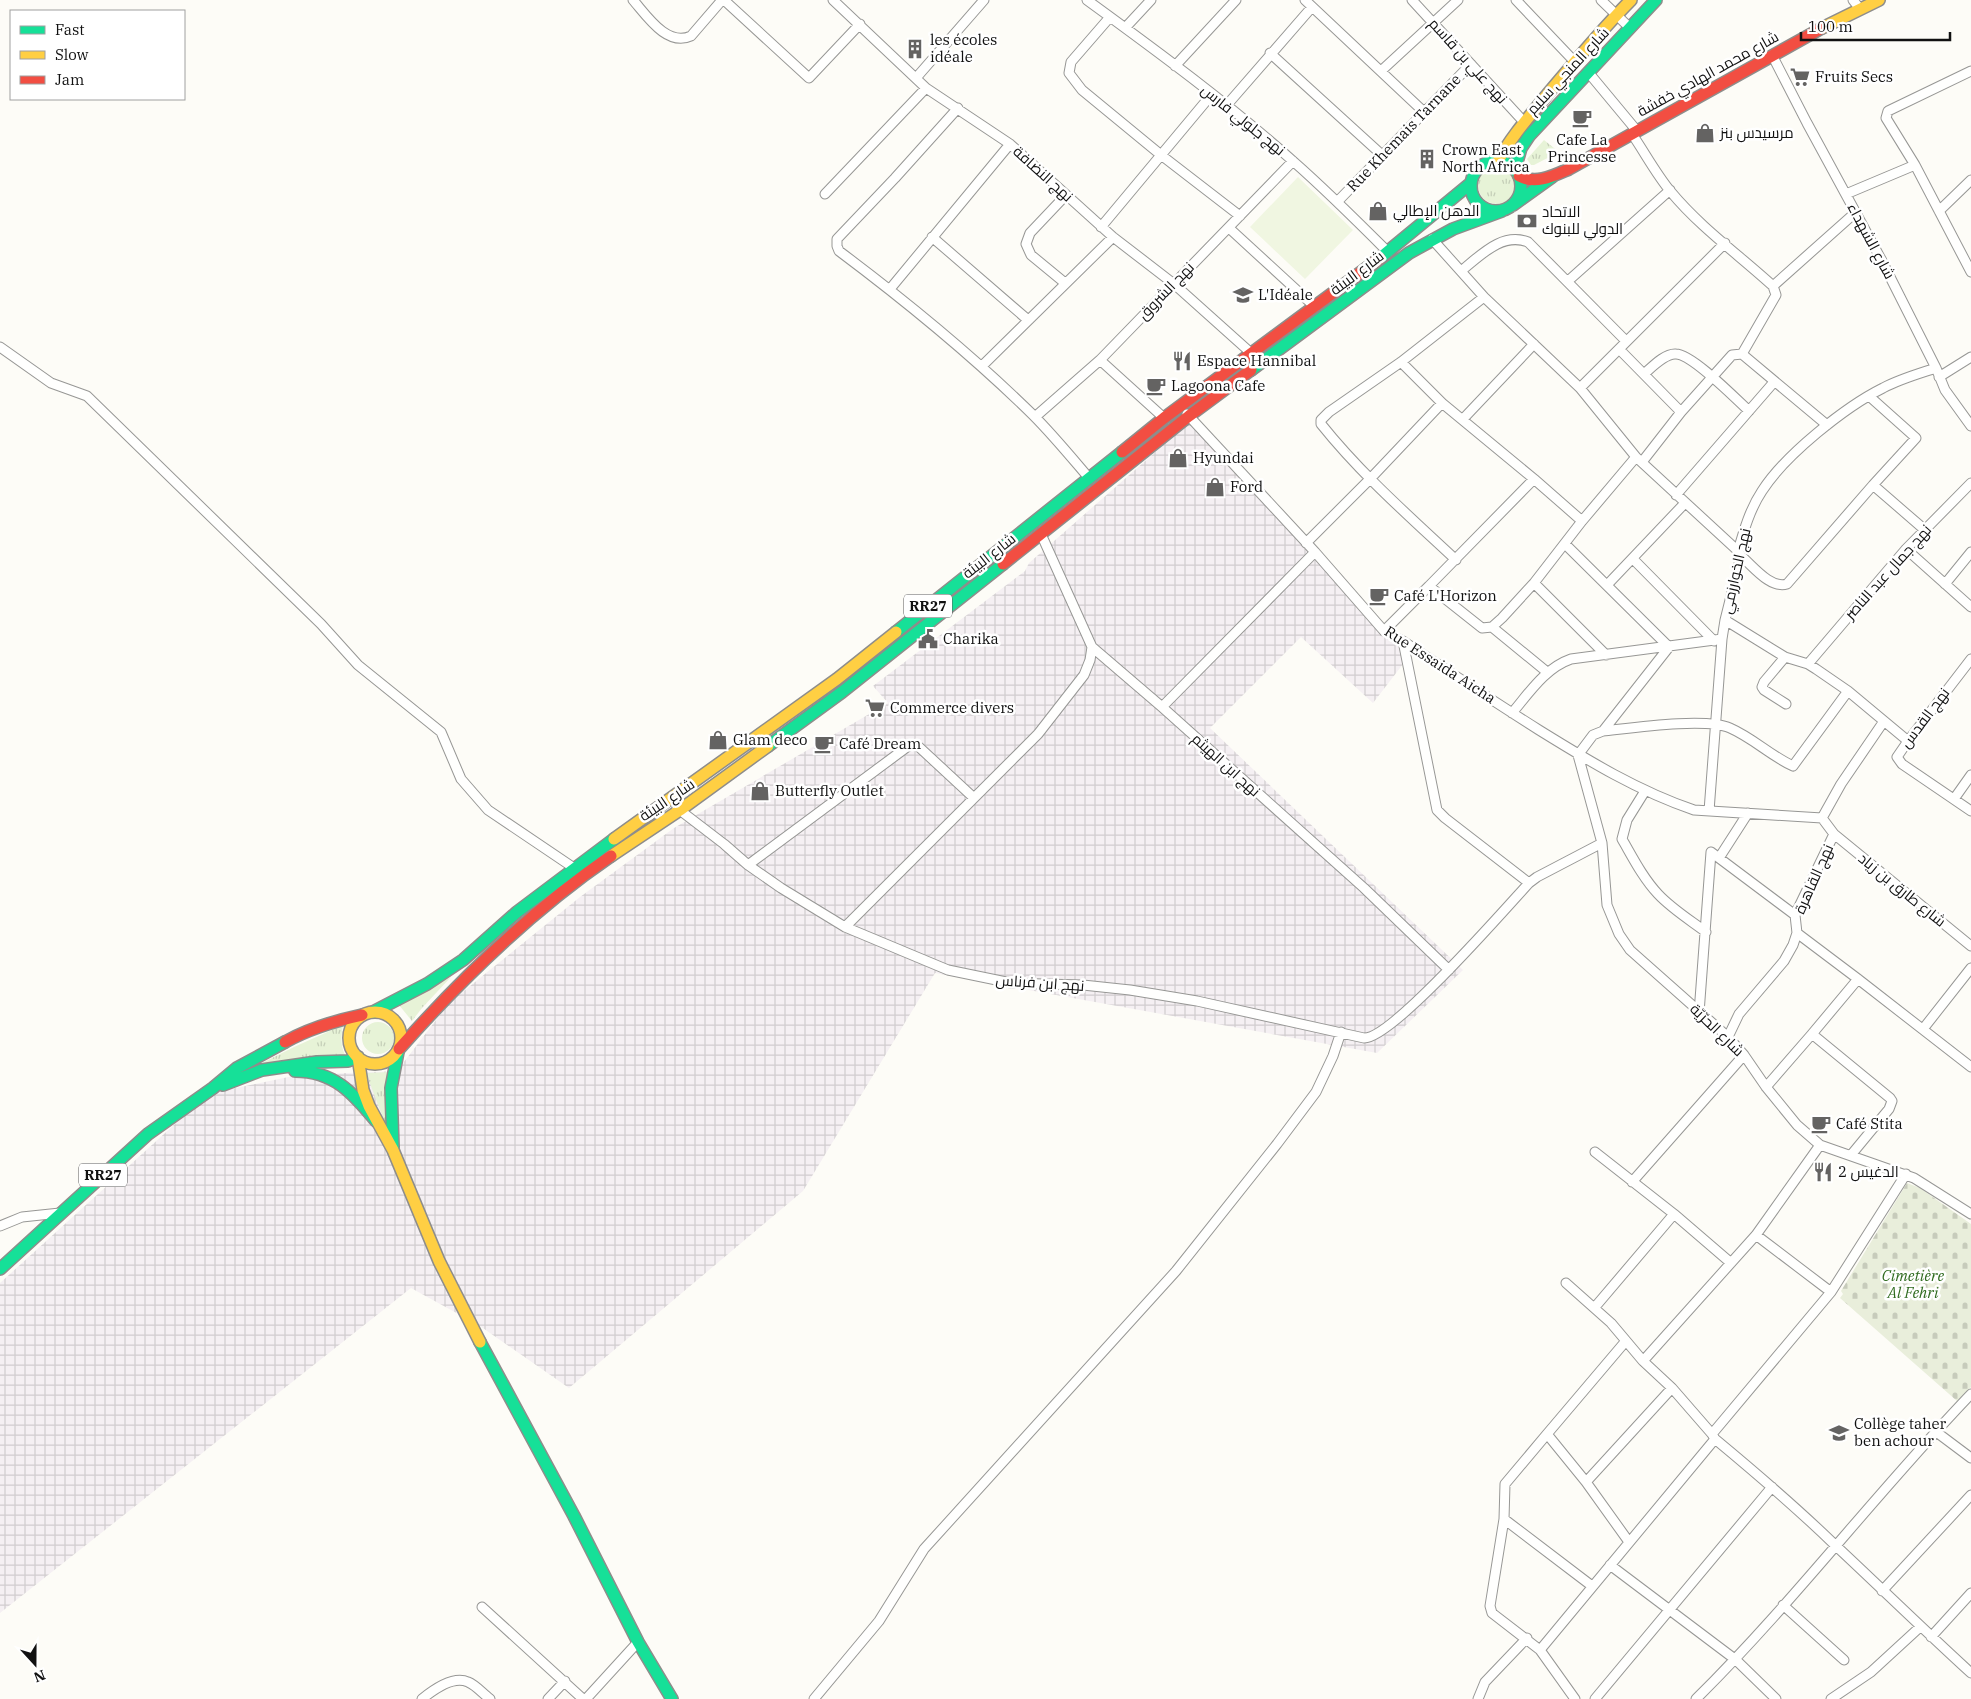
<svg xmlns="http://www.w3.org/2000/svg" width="1971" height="1699" font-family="'IBM Plex Serif',Cairo,serif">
<defs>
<pattern id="industrial-grid" width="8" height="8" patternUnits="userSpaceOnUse" patternTransform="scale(1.25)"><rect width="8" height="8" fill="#f5f0f3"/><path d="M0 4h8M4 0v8" fill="none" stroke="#d1cdcf"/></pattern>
<pattern id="grass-tufts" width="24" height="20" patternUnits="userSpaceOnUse" patternTransform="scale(1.25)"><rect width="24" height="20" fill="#e7f3d7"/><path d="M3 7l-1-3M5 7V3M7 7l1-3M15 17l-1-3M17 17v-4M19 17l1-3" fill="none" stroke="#c5cfb8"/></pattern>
<pattern id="cemetery-stones" width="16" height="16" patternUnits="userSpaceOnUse" patternTransform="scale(1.25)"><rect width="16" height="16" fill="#e9eedb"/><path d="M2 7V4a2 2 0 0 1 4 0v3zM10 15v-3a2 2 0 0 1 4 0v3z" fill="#c7cbbb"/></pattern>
</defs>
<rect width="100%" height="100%" fill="#fdfcf7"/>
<path fill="url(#industrial-grid)" d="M1193,419L1410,655L1373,703L1301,637L1210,728L1463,970L1377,1053L935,973L803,1191L569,1388L480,1326L411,1288L0,1613V1283L208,1094L298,1075L397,1071L449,1003L580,897L674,828L888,703L873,686L1025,571L1029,563Z"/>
<path fill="url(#grass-tufts)" d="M1544,140L1559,152L1534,165H1531L1527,159Z
M1478 185a19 19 0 1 1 38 0a19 19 0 1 1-38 0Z
M451,977L422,1008L412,1021L399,1005Z
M362 1038a16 16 0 1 1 32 0a16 16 0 1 1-32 0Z
M343,1025C341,1038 340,1047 347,1058L260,1064L294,1047Z
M390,1072L388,1131L366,1073Z"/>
<path fill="url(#cemetery-stones)" d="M1907,1183L1920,1188L1971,1224V1387L1957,1401L1840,1298L1843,1294L1841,1291Z"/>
<path fill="#f0f6e1" d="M1298,177L1353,230L1305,279L1250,227Z"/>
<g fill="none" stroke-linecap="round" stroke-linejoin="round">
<defs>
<path id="street" d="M633,0C647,16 667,47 691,36L722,0
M724,0L809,78L860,24
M833,0L926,88L1010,144L1113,237L1174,284L1251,353
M1087,0C1157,51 1229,104 1294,162C1327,191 1357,221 1388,252
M1305,0L1424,112
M1412,0L1524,122
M1516,0L1574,61
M1601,0L1629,27
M1853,0L1860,9
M1110,17L1071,62L1069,73L1082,90L1161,155L1240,216
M1125,28L1151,0
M1270,53L1382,155
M1772,55L1807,123L1882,261L1936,368L1945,390L1971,426
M1175,66L1236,0
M1381,71L1458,0
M1971,71L1888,111L1886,118L1915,165L1971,272
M1588,72L1637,131
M916,78L984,0
M1226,106L1312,7
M958,108L895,178L837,239V246L839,251C907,302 973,356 1033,415C1053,435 1071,457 1089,478
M1632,134C1645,153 1656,174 1671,192C1700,227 1739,255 1773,286L1776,295L1742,354L1827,425
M825,194L926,88
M1846,194L1915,165
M1338,201L1471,64
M1939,211L1971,180
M1101,227L1212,94
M1229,228L1315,307
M932,237L1028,320
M1432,239L1484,297L1580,388L1636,457L1738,551
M1461,271C1481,255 1502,232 1528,242L1626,341
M1568,281L1670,190
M1065,283L1031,255L1026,244L1030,233L1066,195
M1773,286L1856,212
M890,289L1010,144
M0,347L51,383L87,396L321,624L358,665L441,732L461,779L488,810L574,868
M1619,349L1681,412
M1100,360L1164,418
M1401,362L1442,403L1534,479L1582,521
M982,366L1113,237
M1644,374C1652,367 1665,353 1676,354C1692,354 1736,399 1749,411
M1939,377L1971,357
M1580,388L1725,243
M1869,396L1916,438L1873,485
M1187,414L1315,552L1384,631L1403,641C1448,671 1493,701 1539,730C1589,761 1638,791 1694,810L1822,818
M1035,417L1100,360L1293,161
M1463,419L1534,344
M1642,462L1681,412L1732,355L1742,354
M1534,479L1429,586L1482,628L1492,627L1502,618L1534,583L1582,521L1636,457
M1676,495L1774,382
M1041,534L1092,647L1162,707L1364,888L1449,970
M1306,543L1370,479L1442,403
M1565,544L1669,647L1603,731L1593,735L1578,755L1602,843L1607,905L1619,934L1630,950L1728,1037L1744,1055L1766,1087L1797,1125L1820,1145L1914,1178L1971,1214
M1906,549L1971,607
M1741,556C1753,566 1770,589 1787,584L1873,485L1925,530
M1633,559L1714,641
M1456,560C1409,516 1361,474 1321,424V420L1329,412L1401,362L1484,297
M1534,583L1606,655
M1945,584L1971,552
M1607,585L1685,503
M1725,620L1785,657L1808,664L1816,669L1848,691L1908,741
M1492,627L1547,672
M1384,631L1429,586
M1403,641L1437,810L1445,818L1529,883
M1785,657L1764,682L1762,687L1764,690L1786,704
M1971,659L1908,741L1897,757L1902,764L1971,811
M1808,664L1906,549L1971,483
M1162,707L1315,552
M1512,713C1529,693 1545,668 1571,659L1722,639
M1603,731C1631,728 1706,717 1730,728C1753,738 1771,756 1793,766L1848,691
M1645,791L1627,820L1622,839C1633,858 1643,878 1658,894C1672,909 1690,920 1706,932
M1954,799L1971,775
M677,808L724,844L748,865L781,888L845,927L948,970L1011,983L1083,985L1130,990L1197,1001L1364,1038C1392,1039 1505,909 1529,883L1537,877L1602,843
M1709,811L1722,639L1725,620L1741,556L1738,551C1744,530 1750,509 1762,491C1785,455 1845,407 1883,388C1900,379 1918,374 1936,368
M1834,834L1971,946
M1711,852L1795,915
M1719,858L1748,813
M748,865L907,747L912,745L919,747L974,798
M845,927L1038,734L1084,675L1090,660L1092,647
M1797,933L1858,979L1971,1067
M1699,1013L1711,852
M1923,1029L1971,968
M1728,1037L1739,1014L1784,961L1793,945L1797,933L1795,915L1834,834L1822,818L1841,784L1884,721
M1766,1087L1812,1034
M1820,1145L1756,1235L1643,1361L1672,1388L1712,1434L1715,1439C1756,1473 1797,1508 1835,1545C1881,1588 1925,1631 1971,1673
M1595,1152L1674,1214L1731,1263
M1851,1155L1889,1109L1892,1101L1890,1098L1812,1034L1858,979
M1632,1182L1744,1055
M0,1226L22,1217L60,1213
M1756,1235L1831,1292
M1566,1283L1611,1323L1643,1361
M1595,1307L1674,1214
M1625,1342L1547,1434L1586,1482L1629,1542
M1935,1431L1971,1458
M1547,1434L1505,1484L1504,1519L1490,1606L1492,1613L1540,1650L1575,1699
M1712,1434L1831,1292L1906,1174
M1586,1482L1672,1388
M1504,1519L1592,1586
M1610,1565L1736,1660L1776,1699
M1882,1591L1971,1495
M1783,1605L1844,1660
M482,1607L583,1699
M1931,1637L1971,1593
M1540,1650L1715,1439
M422,1699C433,1690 453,1675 468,1682C476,1685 483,1694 490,1699
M548,1699L565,1681
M586,1699L638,1642
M814,1699L879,1621L924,1549L1176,1271L1277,1144L1316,1092L1333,1056L1341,1032
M1478,1699L1485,1682L1527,1638
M1595,1699L1772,1487
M1696,1699C1793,1603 1876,1493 1971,1394
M1831,1699L1871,1672L1920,1627"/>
<path id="fast" d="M1471 186a25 25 0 1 1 50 0a25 25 0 1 1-50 0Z
M1515,169L1521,148L1529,136L1656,0
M1513,205L1552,177
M1380,258L1471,183
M1251,370L1409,253L1453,229L1502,211
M896,632L1122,452
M768,746L842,692L1003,564
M373,1012L427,984L463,960L517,912L614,839
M295,1071C334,1071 353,1093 376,1121
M223,1085L262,1070L317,1062L348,1061L358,1057
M393,1147L391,1088L398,1052
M0,1269L148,1134L213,1088L237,1068L285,1042
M480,1342L574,1516L638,1642L672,1699"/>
<path id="slow" d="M1822,28L1879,0
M1498,161C1511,137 1529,117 1546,96C1574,63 1601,30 1631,0
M614,839L837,679L896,632
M611,856L680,810L768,746
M349 1038a26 26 0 1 1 52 0a26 26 0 1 1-52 0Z
M358,1057L363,1090L369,1106L393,1150L439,1261L480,1342"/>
<path id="jam" d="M1519,176C1536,185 1553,176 1569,169L1822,28
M1122,452L1164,418L1380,258
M1003,564L1189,416L1251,370
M285,1042C310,1028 334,1021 362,1015
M399,1049C463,977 532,910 611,856"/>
</defs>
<use href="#street" stroke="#979795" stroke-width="11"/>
<use href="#fast" stroke="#8e8d8b" stroke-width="14"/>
<use href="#slow" stroke="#8e8d8b" stroke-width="14"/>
<use href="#jam" stroke="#8e8d8b" stroke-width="14"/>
<use href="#street" stroke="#fffffe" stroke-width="9"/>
<use href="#fast" stroke="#16e098" stroke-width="11"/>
<use href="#slow" stroke="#ffcf43" stroke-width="11"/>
<use href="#jam" stroke="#f24e42" stroke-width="11"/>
</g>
<defs>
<symbol id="building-bare" viewBox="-9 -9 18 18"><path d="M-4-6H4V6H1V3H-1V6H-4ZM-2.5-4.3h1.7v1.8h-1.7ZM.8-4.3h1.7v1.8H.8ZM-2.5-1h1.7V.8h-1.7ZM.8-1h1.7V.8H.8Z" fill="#646362" stroke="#fff" stroke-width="2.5" paint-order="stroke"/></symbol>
<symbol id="supermarket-bare" viewBox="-9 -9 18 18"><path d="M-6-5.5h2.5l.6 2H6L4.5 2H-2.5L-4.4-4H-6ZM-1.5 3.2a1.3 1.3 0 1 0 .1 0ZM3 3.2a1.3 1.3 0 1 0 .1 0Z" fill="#646362" stroke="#fff" stroke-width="2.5" paint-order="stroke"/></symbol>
<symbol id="cafe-bare" viewBox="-9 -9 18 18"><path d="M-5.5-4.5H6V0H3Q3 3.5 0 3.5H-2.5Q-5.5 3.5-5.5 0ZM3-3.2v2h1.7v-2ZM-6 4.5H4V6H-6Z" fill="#646362" stroke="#fff" stroke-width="2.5" paint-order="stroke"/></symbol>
<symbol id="shop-bare" viewBox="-9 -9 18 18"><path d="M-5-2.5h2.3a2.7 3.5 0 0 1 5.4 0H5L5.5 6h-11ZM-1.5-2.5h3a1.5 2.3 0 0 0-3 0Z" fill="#646362" stroke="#fff" stroke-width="2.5" paint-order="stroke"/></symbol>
<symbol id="bank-bare" viewBox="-9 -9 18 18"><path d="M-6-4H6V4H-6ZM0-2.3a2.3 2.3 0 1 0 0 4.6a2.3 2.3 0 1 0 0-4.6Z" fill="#646362" stroke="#fff" stroke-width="2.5" paint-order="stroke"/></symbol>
<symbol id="university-bare" viewBox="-9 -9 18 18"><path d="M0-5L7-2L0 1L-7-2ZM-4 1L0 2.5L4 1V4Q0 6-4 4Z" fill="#646362" stroke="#fff" stroke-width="2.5" paint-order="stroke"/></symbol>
<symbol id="restaurant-bare" viewBox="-9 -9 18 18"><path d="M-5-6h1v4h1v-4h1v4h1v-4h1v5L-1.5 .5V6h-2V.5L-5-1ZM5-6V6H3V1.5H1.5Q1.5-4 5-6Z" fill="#646362" stroke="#fff" stroke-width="2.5" paint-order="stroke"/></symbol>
<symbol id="civic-bare" viewBox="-9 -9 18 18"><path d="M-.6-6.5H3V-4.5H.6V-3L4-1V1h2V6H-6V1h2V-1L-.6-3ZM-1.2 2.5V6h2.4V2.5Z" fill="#646362" stroke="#fff" stroke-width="2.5" paint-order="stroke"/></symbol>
<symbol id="school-bare" viewBox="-9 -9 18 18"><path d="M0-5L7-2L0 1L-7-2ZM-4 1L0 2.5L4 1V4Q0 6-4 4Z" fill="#646362" stroke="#fff" stroke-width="2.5" paint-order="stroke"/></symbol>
</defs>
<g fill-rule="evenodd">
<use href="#building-bare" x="901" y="35" width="28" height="28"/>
<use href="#supermarket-bare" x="1786" y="63" width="28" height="28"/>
<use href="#cafe-bare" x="1568" y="104" width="28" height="28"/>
<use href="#shop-bare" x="1691" y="119" width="28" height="28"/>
<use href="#building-bare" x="1413" y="145" width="28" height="28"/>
<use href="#shop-bare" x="1364" y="197" width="28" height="28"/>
<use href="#bank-bare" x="1513" y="207" width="28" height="28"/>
<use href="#university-bare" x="1229" y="281" width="28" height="28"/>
<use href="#restaurant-bare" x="1168" y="347" width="28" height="28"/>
<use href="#cafe-bare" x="1142" y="372" width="28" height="28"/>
<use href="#shop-bare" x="1164" y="444" width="28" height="28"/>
<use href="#shop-bare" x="1201" y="473" width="28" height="28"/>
<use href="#cafe-bare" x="1365" y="582" width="28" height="28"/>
<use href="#civic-bare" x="914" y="625" width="28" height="28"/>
<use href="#supermarket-bare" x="861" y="694" width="28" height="28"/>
<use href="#shop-bare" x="704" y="726" width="28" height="28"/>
<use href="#cafe-bare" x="810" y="730" width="28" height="28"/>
<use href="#shop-bare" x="746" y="777" width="28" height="28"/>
<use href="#cafe-bare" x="1807" y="1110" width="28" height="28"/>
<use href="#restaurant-bare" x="1809" y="1158" width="28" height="28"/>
<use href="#school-bare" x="1825" y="1419" width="28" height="28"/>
</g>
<g text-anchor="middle" stroke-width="5" stroke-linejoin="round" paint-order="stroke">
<g fill="#fff" stroke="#585858" stroke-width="1">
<rect x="904" y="594.5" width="48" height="23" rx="4"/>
<rect x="79" y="1163.5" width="48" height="23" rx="4"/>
</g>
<g font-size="14" font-weight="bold" fill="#111">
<text x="928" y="611">RR27</text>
<text x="103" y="1180">RR27</text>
</g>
<g font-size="15" fill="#111" stroke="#fff" text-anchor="start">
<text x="930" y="45">les écoles<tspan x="930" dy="17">idéale</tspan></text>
<text x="1815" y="82">Fruits Secs</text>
<text x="1720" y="138">مرسيدس بنز</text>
<text x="1582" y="145" text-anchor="middle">Cafe La<tspan x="1582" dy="17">Princesse</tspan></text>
<text x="1442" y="155">Crown East<tspan x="1442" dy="17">North Africa</tspan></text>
<text x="1393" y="216">الدهن الإطالي</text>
<text x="1542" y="217">الاتحاد<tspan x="1542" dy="17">الدولي للبنوك</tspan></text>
<text x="1258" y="300">L'Idéale</text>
<text x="1197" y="366">Espace Hannibal</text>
<text x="1171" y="391">Lagoona Cafe</text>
<text x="1193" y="463">Hyundai</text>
<text x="1230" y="492">Ford</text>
<text x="1394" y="601">Café L'Horizon</text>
<text x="943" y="644">Charika</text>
<text x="890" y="713">Commerce divers</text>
<text x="733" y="745">Glam deco</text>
<text x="839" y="749">Café Dream</text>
<text x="775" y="796">Butterfly Outlet</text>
<text x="1836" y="1129">Café Stita</text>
<text x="1838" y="1177">الدغيس 2</text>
<text x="1854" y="1429">Collège taher<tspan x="1854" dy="17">ben achour</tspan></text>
</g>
<g font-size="15" fill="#111" stroke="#fff">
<text transform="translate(1468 61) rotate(48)" y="5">نهج علي بن قاسم</text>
<text transform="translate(1568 71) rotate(-47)" y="5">شارع المنجي سليم</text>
<text transform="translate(1708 74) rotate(-29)" y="5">شارع محمد الهادي خفشة</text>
<text transform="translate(1243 120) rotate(39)" y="5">نهج جلولي فارس</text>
<text transform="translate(1404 133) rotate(-46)" y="5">Rue Khemais Tarnane</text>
<text transform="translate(1043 174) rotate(42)" y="5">نهج النضافة</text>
<text transform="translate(1871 241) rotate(62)" y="5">شارع الشهداء</text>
<text transform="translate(1357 273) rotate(-37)" y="5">شارع البيئة</text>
<text transform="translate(1166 291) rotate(-46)" y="5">نهج الشروق</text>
<text transform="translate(989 556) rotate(-38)" y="5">شارع البيئة</text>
<text transform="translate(1736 571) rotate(-77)" y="5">نهج الخوارزمي</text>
<text transform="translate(1888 572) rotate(-48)" y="5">نهج جمال عبد الناصر</text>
<text transform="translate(1440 665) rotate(33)" y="5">Rue Essaida Aicha</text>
<text transform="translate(1925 718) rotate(-53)" y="5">نهج القدس</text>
<text transform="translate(1226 765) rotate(42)" y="5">نهج ابن الهيثم</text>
<text transform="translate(667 800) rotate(-34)" y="5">شارع البيئة</text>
<text transform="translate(1814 879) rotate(-66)" y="5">نهج القاهرة</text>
<text transform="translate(1902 890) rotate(39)" y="5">شارع طارق بن زياد</text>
<text transform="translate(1040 983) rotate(4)" y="5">نهج ابن فرناس</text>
<text transform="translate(1717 1030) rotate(44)" y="5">شارع الحرّيّة</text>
</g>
<g font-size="15" font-style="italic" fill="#2f6b1f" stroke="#fff">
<text x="1913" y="1281">Cimetière<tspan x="1913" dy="17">Al Fehri</tspan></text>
</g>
</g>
<rect x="10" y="10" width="175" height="90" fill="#ffffff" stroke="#a0a0a0"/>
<rect x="20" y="26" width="25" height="8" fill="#16e098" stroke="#a0a0a0"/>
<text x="55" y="35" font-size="15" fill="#111111">Fast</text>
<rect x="20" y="51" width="25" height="8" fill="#ffcf43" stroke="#a0a0a0"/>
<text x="55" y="60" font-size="15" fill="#111111">Slow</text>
<rect x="20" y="76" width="25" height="8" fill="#f24e42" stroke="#a0a0a0"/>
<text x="55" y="85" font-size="15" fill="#111111">Jam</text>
<g transform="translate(35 1664) rotate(159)" stroke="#ffffff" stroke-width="4" paint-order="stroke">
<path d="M0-4L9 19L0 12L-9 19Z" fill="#111111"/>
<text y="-8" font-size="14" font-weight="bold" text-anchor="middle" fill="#111111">N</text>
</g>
<path d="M1801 32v8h149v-8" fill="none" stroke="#111111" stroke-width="2.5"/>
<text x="1808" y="32" font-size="15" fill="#111111" stroke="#ffffff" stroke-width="4" paint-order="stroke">100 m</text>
</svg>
